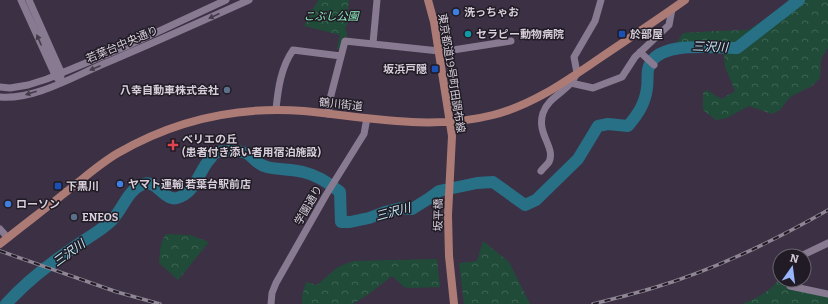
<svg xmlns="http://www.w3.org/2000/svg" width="828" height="304" font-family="Bitter,'Noto Sans JP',serif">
<defs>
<pattern id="forest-crowns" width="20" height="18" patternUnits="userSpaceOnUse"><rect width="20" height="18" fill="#1f4b38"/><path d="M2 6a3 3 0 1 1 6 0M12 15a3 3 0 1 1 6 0" fill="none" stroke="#3f6454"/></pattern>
</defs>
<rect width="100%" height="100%" fill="#3c3044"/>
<path fill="url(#forest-crowns)" d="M318,0H349L348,10L350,16L345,30L347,32V37H343L340,49H337L340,35L304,26Z
M790,0H828V48L821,59L820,78L812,86L790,97L780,110L772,114L749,106L727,118L716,120L703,110V93L707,90L721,99L735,91L725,67L724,55L708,43L676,44L683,33L715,31L748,30L777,12Z
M166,234L190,235L209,242L178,280L159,263C160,252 160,242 166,234Z
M483,241L509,262L530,304H464L459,263L477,261Z
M437,259L440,287L408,288L404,287L392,276L370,293L353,304H302V296L306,282L317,285L338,267L353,261Z
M780,278V280H787L785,286L828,296V304H742C755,300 773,289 780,278Z"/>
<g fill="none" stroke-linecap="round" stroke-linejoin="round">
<path stroke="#277086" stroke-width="12" d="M6,304C26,282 49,264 73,248C85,239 99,232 110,222C121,213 127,191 141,185C157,176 164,205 180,197C196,190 199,172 209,160C211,158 213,154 215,153C222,150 242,150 248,154C256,160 256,164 267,167C279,170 292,169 303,172C317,175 329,183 340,192L341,222H350L369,218L385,212L401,208L412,209L428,199L439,191L477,183L493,182L525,205L536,200L578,159L598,126L608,124L628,126C638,114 645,104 647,88C648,82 647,76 648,70C653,39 715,48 737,48L799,0"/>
<path stroke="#887a91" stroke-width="7" d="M21,0L55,75L57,78
M29,0L61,72V76
M373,43L377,0
M640,52L654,65
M571,83L593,88L622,77L635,57L669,25L672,9
M0,87L10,88L28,85L47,79L127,46L226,0
M0,97C33,100 71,78 101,65C151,44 200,22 249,0
M276,109C278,89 281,67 293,50L341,56
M328,114L330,99L345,41L439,51L453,50L511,41
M541,171C543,168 547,165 549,162C556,147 536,134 543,113C548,99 561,94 570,84C573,81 575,77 577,73L574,57L595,21L601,0
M0,229L8,238
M801,256L828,243
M791,280L790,286L828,294
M271,304L272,293L276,283L326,195L364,134L367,118"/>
<path stroke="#ad7b76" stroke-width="8" d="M428,0L434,22L452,136L448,215L449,256L454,304
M0,244C22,226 44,210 66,192C83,179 99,164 118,153C175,120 238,106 304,111C367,117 431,131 493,115C533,105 566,81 600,58C628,39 657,20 685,0"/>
<defs>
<path id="rail" d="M0,251L117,292L160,304
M593,304C613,299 633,294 653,288C714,270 772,242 828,210"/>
</defs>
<use href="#rail" stroke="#8e8595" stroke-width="3.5"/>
<use href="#rail" stroke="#201b24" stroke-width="2" stroke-dasharray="6" stroke-linecap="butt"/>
</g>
<defs><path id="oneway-solid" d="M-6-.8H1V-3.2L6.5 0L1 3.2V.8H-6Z"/></defs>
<g fill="#443c4a">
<use href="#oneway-solid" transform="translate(214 16) rotate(156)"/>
<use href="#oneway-solid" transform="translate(39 40) rotate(-114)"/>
<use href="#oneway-solid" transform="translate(95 68) rotate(157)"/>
<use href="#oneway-solid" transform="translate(31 93) rotate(162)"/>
</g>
<g fill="#3f7fe0" stroke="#201b24" stroke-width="1.5">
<circle cx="456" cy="12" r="4"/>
<circle cx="120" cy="184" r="4"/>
<circle cx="8" cy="204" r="4"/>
</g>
<circle fill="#0f9aa8" stroke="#201b24" stroke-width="1.5" cx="468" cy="34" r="4"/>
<g fill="#1a4fb4" stroke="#201b24" stroke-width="1.5">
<rect x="618" y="30" width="8" height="8" rx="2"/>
<rect x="431" y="65" width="8" height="8" rx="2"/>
<rect x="54" y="182" width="8" height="8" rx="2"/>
</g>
<g fill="#5c6f8a" stroke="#201b24" stroke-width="1.5">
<circle cx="227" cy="90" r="4"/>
<circle cx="74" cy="217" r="4"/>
</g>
<path fill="#e0444e" stroke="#201b24" stroke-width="1.5" d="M171 139h4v4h4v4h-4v4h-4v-4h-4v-4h4z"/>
<g text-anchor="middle" stroke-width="3" stroke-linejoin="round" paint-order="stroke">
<g font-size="11" font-weight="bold" fill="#d6cfdb" stroke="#201b24" text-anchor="start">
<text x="464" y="16">洗っちゃお</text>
<text x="476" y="38">セラピー動物病院</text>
<text x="630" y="38">於部屋</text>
<text x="427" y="73" text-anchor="end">坂浜戸隠</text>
<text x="219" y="94" text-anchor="end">八幸自動車株式会社</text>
<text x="182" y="143">ベリエの丘<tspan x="182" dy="13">(患者付き添い者用宿泊施設)</tspan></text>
<text x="128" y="188">ヤマト運輸 若葉台駅前店</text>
<text x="66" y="190">下黒川</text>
<text x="16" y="208">ローソン</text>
<text x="82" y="221">ENEOS</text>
</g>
<g font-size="11" font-style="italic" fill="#90ecc1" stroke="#201b24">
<text x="331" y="20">こぶし公園</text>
</g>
<g font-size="11" fill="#d6cfdb" stroke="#201b24">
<text transform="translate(122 44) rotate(-23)" y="4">若葉台中央通り</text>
<text transform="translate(452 73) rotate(81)" y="4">東京都道19号町田調布線</text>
<text transform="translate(341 104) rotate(6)" y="4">鶴川街道</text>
<text transform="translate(308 205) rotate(-60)" y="4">学園通り</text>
<text transform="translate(438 215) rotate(-89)" y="4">坂平橋</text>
</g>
<g font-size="12" font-style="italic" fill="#c2e7f5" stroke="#201b24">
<text transform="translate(710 47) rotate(2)" y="4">三沢川</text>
<text transform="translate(393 212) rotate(-15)" y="4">三沢川</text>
<text transform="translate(69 253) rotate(-36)" y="4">三沢川</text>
</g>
</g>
<g transform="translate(792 268) rotate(14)"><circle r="19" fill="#201b24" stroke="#69636d"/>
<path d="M0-3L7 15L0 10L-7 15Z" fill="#99b5fd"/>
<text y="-6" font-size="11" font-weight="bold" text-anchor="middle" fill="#d6cfdb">N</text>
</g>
</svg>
